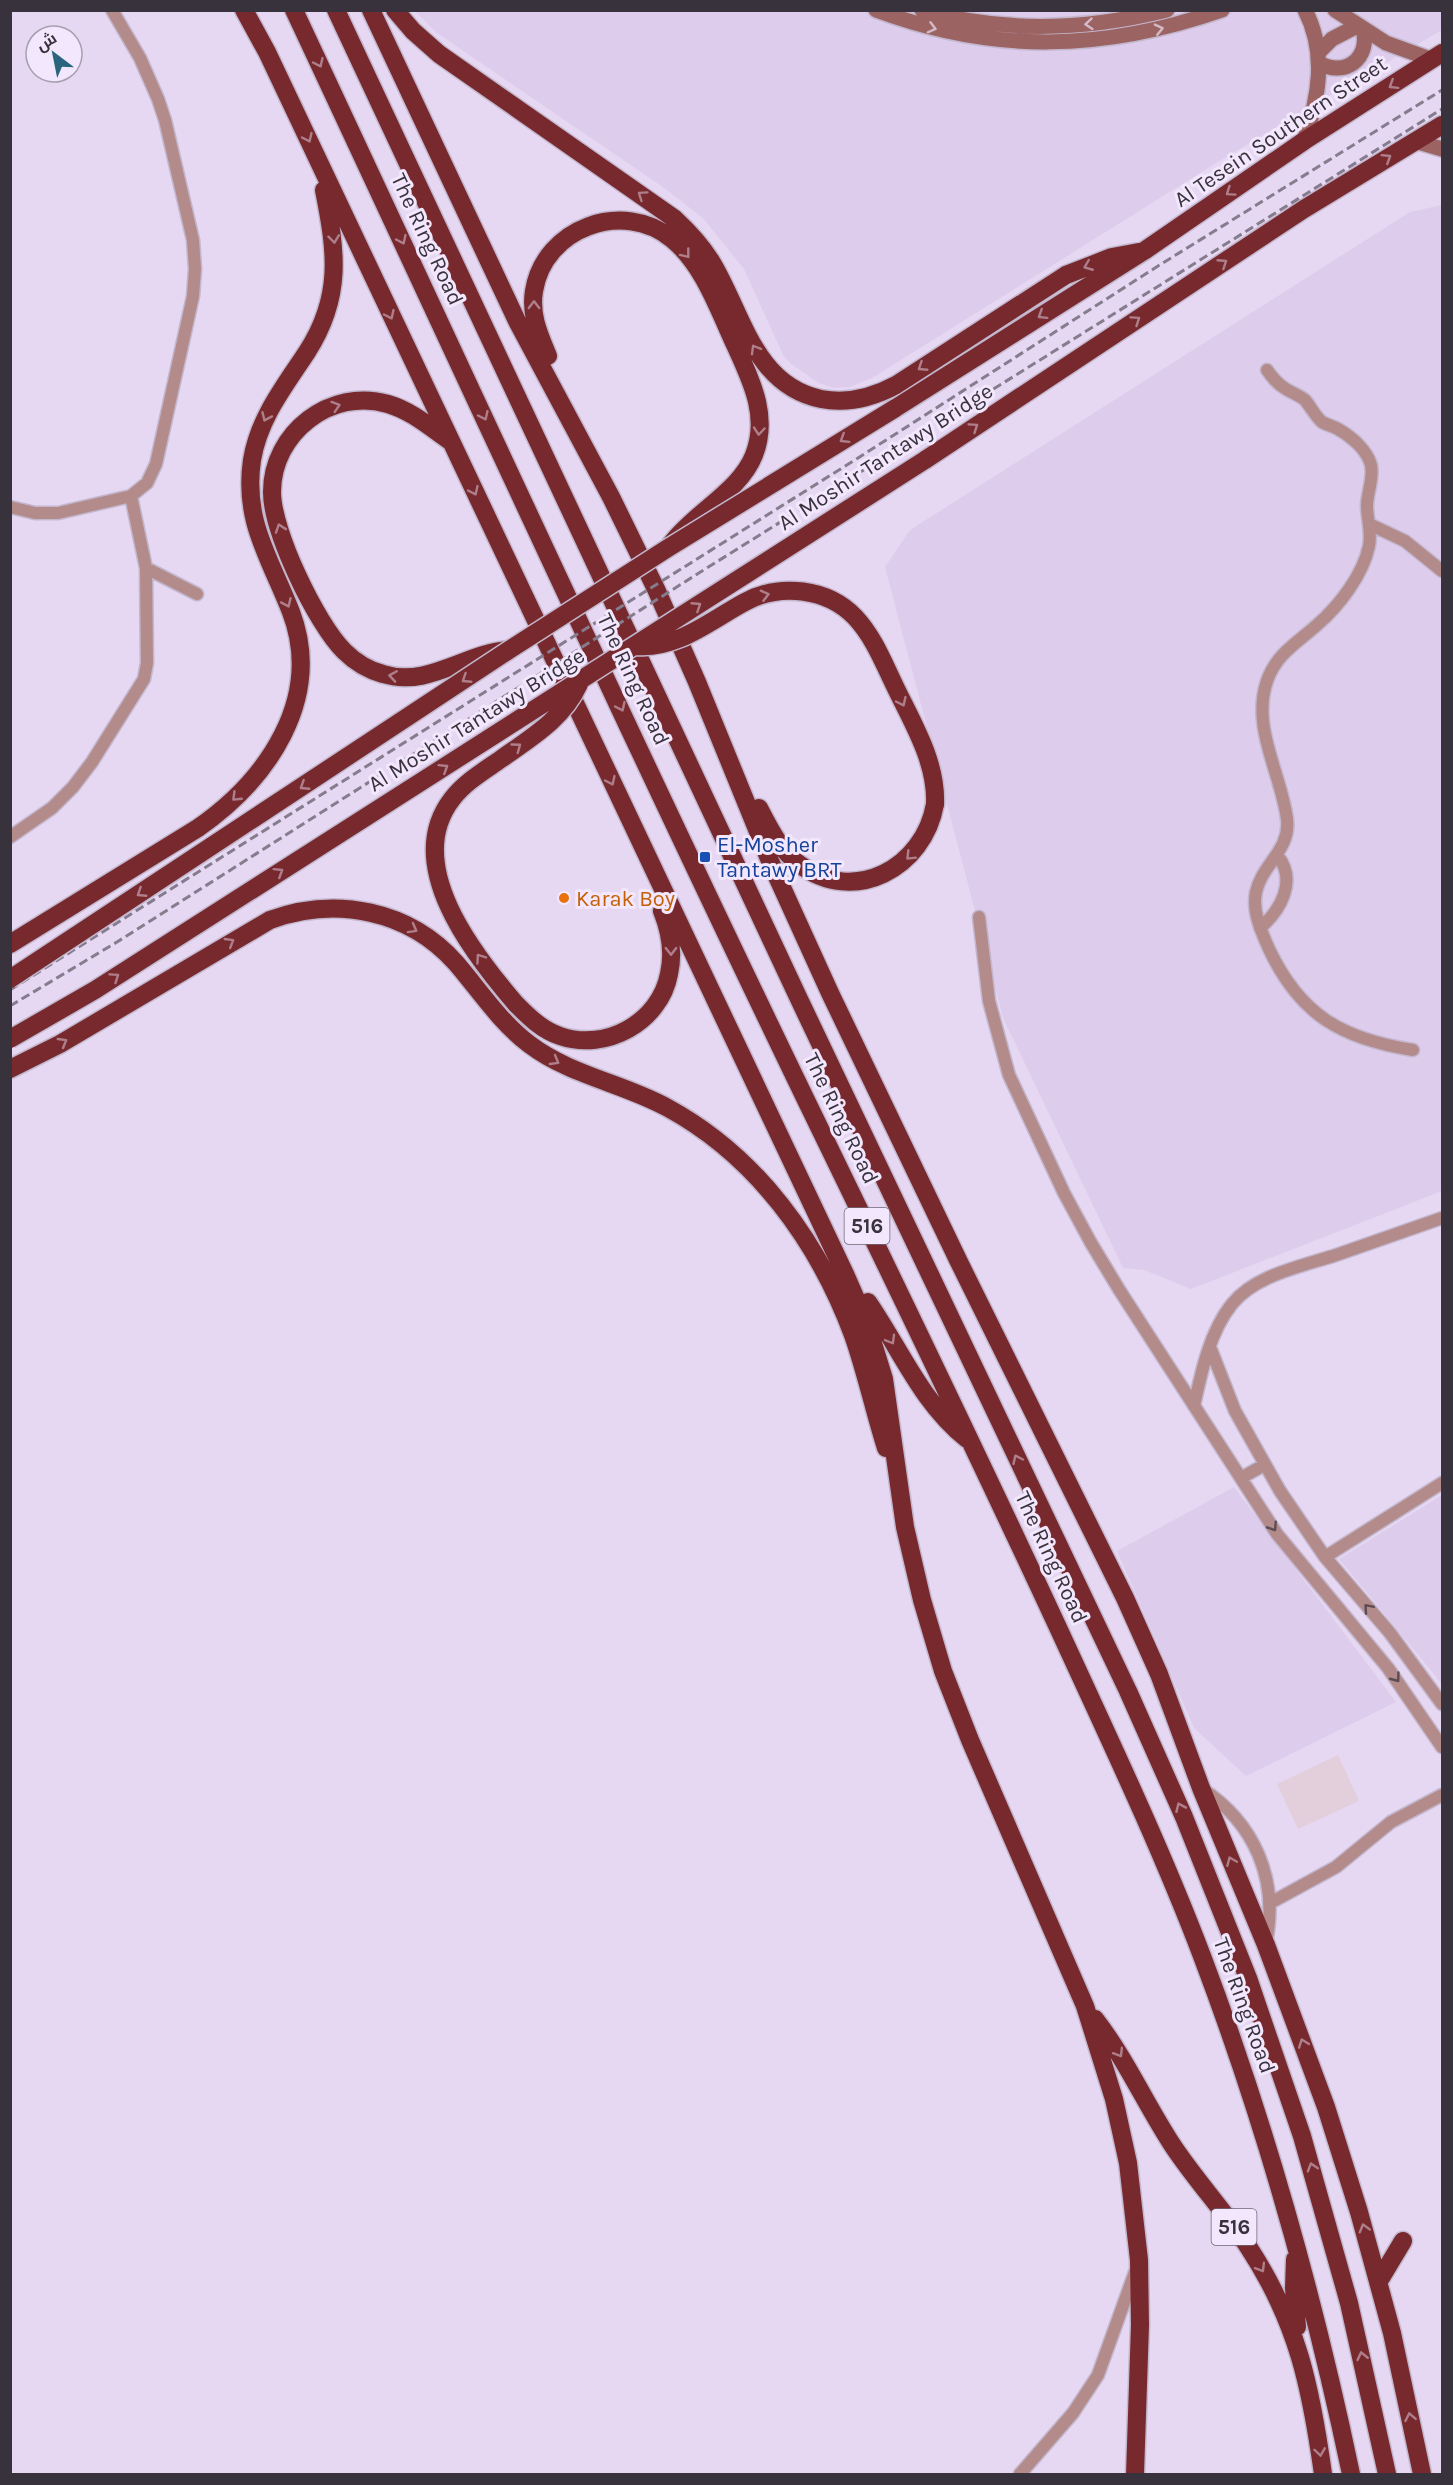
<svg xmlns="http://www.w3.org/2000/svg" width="1453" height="2485" font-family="Karla,Cairo,sans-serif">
<rect width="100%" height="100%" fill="#e6d8f2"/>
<path fill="#deccec" d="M1442,10V30L1216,163L872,378L850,387L834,388L819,383L791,364L783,355L744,269L703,218L660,185L437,33L415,11Z
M1442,205V1191L1191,1289L1144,1270L1123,1268L1003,1018L885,567L910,530L1410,212Z
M1234,1487L1396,1702L1246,1776L1194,1728L1117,1551Z
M1442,1495V1684L1339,1559Z"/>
<path fill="#e3cedc" d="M1338,1755L1359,1801L1298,1829L1277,1784Z"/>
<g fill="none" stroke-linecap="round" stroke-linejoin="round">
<defs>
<path id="street" d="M1267,370C1272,377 1277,384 1286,389C1292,393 1299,395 1305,400C1311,407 1315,416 1322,422C1327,425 1333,426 1338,429C1352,437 1367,450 1371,465C1374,479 1367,492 1367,506C1367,519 1372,532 1369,546C1363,575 1339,606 1317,625C1297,643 1276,654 1267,681C1251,727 1281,773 1287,819C1291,850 1262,864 1256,892C1252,911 1261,931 1269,949C1300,1015 1342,1039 1413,1050
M10,507L35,513H58L131,496L147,483L156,464L193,296L195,269L193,240L165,120L158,99L140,58L112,10
M1369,524L1405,541L1442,571
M146,568L197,594
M10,837L52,808L73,787L92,762L144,679L147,663L146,568L131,496
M979,917L989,1001L1009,1075L1064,1193L1091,1243L1120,1291L1277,1534L1388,1668L1442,1747
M1260,928C1281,910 1297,881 1278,856
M1210,1347L1235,1411L1280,1491L1325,1557L1390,1633L1442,1704
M1194,1406C1201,1373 1210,1331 1232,1304C1256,1274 1304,1266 1339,1254C1373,1242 1408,1230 1442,1218
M1241,1478L1264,1465
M1325,1557L1442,1483
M1201,1788C1255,1823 1279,1880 1266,1943
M1270,1903L1336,1867L1391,1822L1442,1795
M1020,2474L1073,2413L1098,2375L1135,2272"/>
<path id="secondary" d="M876,10C994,54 1104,51 1222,10
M922,10C1002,33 1087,30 1167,10
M1335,10L1386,43L1433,60
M1318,53L1332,39L1357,26
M1319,63C1345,78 1371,58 1363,29
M1304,141C1319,98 1327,53 1305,10
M1415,141L1442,149"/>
<path id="highway" d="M244,10L267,52L846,1276L867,1324L884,1379L905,1527L922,1600L943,1671L970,1740L1085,2006L1114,2099L1128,2163L1139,2260L1140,2325L1135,2474
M294,10C464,373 631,738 805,1098C894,1281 982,1463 1067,1647C1114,1749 1162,1851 1202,1956C1266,2125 1314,2298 1351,2474
M336,10L799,999L1128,1691L1184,1817L1248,1978L1302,2136L1349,2303L1387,2474
M371,10L517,321L611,497L656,589L697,682L770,861L830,993L959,1262L1125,1598L1159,1674L1201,1788L1266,1945L1326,2107L1359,2212L1392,2333L1422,2474
M395,10L413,31L439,54L675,219C689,232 701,245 711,261C742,311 753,385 821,399C848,404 872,398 896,385L1066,275L1112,257L1144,251
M548,356C539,334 530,315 534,291C544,228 623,199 672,239C704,265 719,311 736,347C752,382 769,417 754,455C740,491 695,512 671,544
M894,409L1144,251L1304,141L1442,53
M450,441C431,428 412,411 388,404C331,387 272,433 272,492C272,531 316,623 344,651C355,662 368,670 383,674C429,688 465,653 509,650
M925,460L1304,209L1442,125
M759,808C770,829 780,850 799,864C854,906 924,868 935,804
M10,944L198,828C267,780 324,699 291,612C270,558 243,521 252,460C259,418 284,387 307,352C343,296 336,251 324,190
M516,1004C529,1017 542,1030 560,1036C606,1052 660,1022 669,974C674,952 670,931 662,911
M10,1069L60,1044L270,920C336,896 409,910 456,963C480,991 500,1022 529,1044C571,1076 623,1083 668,1108C756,1156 818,1241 853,1335C866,1372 874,1410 886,1448
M868,1302C901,1350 921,1402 967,1439
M1095,2019C1126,2059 1146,2105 1173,2146C1197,2182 1226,2213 1249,2248C1298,2323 1311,2388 1323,2474
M1295,2259L1294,2288L1297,2327
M1379,2281L1403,2241"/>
</defs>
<use href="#street" stroke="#c3b7ce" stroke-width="15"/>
<use href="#secondary" stroke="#c3b7ce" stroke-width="18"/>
<use href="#highway" stroke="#c3b7ce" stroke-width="21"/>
<use href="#street" stroke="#b48b8b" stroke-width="12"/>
<use href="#secondary" stroke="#9c6363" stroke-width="15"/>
<use href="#highway" stroke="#78292e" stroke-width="18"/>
<path stroke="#857c8d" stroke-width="3" stroke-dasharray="9 4.5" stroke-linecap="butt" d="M10,990L858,458L1158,266L1442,90
M10,1006L117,942L702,571L1442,109"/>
<defs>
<path id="highway-bridge" d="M637,646C678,649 711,620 745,602C780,583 827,588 855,617C872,635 882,659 892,680C910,719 937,760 935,804
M10,979L509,650L668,548L894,409
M516,1004C473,954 402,864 452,799C465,782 484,771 501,759C532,737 563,719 579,684
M10,1039L95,990L925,460"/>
</defs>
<use href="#highway-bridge" stroke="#c3b7ce" stroke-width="21" stroke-linecap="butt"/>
<use href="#highway-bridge" stroke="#78292e" stroke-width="18"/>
</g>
<defs><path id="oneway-chevron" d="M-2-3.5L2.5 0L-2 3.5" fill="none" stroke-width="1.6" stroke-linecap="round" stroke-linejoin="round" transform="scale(1.5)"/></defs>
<g stroke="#d4b9c6">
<use href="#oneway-chevron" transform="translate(1089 24) rotate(175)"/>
<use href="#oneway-chevron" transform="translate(932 28) rotate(15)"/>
<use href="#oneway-chevron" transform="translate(1159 29) rotate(-13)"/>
</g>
<g stroke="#af7e8b">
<use href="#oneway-chevron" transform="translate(319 63) rotate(65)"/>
<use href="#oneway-chevron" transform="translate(1393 85) rotate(148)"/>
<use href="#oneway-chevron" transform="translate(308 138) rotate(65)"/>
<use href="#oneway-chevron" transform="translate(1387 158) rotate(-32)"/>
<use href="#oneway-chevron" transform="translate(1230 192) rotate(145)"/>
<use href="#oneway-chevron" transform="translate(642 195) rotate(-145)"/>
<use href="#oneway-chevron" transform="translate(334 239) rotate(83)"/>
<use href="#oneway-chevron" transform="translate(402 240) rotate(65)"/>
<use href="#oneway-chevron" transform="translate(686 254) rotate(52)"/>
<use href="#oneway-chevron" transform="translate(1223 263) rotate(-33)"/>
<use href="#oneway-chevron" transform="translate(1088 266) rotate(158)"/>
<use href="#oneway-chevron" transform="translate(534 305) rotate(-90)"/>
<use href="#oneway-chevron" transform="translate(390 315) rotate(65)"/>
<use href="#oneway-chevron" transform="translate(1042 315) rotate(148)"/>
<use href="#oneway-chevron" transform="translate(1136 320) rotate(-34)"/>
<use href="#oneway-chevron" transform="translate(755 349) rotate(-120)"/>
<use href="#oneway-chevron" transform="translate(922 367) rotate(147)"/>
<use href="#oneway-chevron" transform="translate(336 406) rotate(-18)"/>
<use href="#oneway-chevron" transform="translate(484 416) rotate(65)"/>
<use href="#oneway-chevron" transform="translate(266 417) rotate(114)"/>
<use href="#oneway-chevron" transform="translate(974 427) rotate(-34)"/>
<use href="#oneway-chevron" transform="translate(759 431) rotate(95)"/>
<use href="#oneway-chevron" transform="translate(844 439) rotate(148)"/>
<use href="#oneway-chevron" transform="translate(474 491) rotate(65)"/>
<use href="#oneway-chevron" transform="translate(280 528) rotate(-109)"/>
<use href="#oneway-chevron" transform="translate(765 595) rotate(-15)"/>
<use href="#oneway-chevron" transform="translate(287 603) rotate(66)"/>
<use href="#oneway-chevron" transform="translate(697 606) rotate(-33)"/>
<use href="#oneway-chevron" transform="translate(393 676) rotate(-171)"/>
<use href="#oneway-chevron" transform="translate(466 679) rotate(147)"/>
<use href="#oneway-chevron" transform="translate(902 702) rotate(65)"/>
<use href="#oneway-chevron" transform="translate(621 707) rotate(65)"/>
<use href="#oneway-chevron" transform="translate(517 747) rotate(-36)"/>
<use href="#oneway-chevron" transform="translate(444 768) rotate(-32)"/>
<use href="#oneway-chevron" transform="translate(611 781) rotate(65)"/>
<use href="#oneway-chevron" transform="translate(304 786) rotate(147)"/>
<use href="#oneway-chevron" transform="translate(236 797) rotate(136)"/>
<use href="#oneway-chevron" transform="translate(910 856) rotate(135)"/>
<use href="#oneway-chevron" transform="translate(279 872) rotate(-32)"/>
<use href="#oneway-chevron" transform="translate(141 893) rotate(147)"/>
<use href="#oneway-chevron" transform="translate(413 929) rotate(29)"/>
<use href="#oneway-chevron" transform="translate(230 942) rotate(-31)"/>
<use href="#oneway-chevron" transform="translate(671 951) rotate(89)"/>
<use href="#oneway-chevron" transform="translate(480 958) rotate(-125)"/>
<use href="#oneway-chevron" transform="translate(115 977) rotate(-34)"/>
<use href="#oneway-chevron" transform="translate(63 1042) rotate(-30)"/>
<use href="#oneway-chevron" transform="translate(555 1061) rotate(30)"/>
<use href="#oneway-chevron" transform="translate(891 1340) rotate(60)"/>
<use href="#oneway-chevron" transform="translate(1017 1459) rotate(-115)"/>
<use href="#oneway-chevron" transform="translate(1180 1807) rotate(-114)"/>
<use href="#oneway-chevron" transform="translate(1231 1861) rotate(-113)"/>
<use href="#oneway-chevron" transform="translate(1303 2043) rotate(-110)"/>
<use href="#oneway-chevron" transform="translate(1119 2053) rotate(58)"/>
<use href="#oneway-chevron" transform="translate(1312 2167) rotate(-107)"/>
<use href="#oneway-chevron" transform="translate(1364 2228) rotate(-106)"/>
<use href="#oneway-chevron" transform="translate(1261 2268) rotate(59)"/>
<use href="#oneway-chevron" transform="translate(1362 2356) rotate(-103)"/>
<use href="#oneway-chevron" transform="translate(1410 2417) rotate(-101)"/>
<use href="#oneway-chevron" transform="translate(1320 2452) rotate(82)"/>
</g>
<g stroke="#5c4d54">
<use href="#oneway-chevron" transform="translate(1273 1527) rotate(57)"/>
<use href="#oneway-chevron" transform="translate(1368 1608) rotate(-131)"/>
<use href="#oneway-chevron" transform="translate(1396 1678) rotate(53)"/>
</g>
<rect fill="#1a4fb4" stroke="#f2e7fc" stroke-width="2" x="699" y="851" width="12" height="12" rx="3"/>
<circle fill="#e8710a" stroke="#f2e7fc" stroke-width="2" cx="564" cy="898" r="6"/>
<g text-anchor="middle" stroke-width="6" stroke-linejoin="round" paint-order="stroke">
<g fill="#f2e7fc" stroke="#6f6876" stroke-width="1.5">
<rect x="844.5" y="1208" width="45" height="36" rx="4.5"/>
<rect x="1211.5" y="2209" width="45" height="36" rx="4.5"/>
</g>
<g font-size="21" font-weight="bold" fill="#37323c">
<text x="867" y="1233">516</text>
<text x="1234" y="2234">516</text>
</g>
<g font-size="22" fill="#37323c" stroke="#f2e7fc">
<text transform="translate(1280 131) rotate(-34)" y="8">Al Tesein Southern Street</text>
<text transform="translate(428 239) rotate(65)" y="8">The Ring Road</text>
<text transform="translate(885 456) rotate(-33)" y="8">Al Moshir Tantawy Bridge</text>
<text transform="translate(634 679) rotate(65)" y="8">The Ring Road</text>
<text transform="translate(476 719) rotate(-32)" y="8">Al Moshir Tantawy Bridge</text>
<text transform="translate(842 1118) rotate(64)" y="8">The Ring Road</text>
<text transform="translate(1052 1557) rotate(65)" y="8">The Ring Road</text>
<text transform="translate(1245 2005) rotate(70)" y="8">The Ring Road</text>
</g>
<g font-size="22" fill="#164399" stroke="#f2e7fc" text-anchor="start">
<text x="717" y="852">El-Mosher<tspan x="717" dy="25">Tantawy BRT</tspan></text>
</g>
<g font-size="22" fill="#c56008" stroke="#f2e7fc" text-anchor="start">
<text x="576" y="906">Karak Boy</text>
</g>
</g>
<rect width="1453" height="2485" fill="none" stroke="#37323c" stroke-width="24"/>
<g transform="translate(54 54) rotate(328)"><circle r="28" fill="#f2e7fc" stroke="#a79faf" stroke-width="1.5"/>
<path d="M0-4.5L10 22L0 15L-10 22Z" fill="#29657d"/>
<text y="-9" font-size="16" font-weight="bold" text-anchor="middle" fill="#37323c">ش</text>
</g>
</svg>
